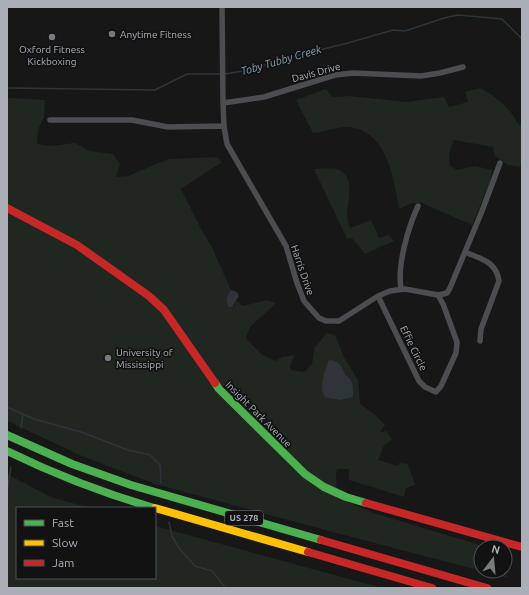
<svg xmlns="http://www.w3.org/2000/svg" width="529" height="595" font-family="Ubuntu,sans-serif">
<rect width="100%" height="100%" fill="#171718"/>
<path fill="#202620" d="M480,88C492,94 504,103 512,114C516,119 516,124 522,126V167L508,165L495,156L493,147L454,140C450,149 448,156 450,166L457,170L475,166L492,170L490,182L472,225L422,203H412L399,209C394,178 387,129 347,127C337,127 323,132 313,133L296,100L326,89L332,97L349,96L406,102L444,97L449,107L468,102L465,92Z
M8,98L45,100L44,117L38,130L37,144L51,146L75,143L89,151L113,154L120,164L116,177L128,176L168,159L216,157L222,162L181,189L201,229L212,247L231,290L227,296L233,307L236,301L243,306L267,300L276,303L250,327L246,338L261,354L275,361L283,357L295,355L290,366L291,370L304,372L312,364L315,347L327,333L335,335L344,357L358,380L360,404L374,414L385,425L380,432L387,431L392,440L384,445L378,460L398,466L399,463L408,464L415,485L406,488L404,497L349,480V469H337L336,473L337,498L374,513L486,547H481V571H503L508,578L333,532L155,484L82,456L7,421V100Z
M314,169C322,169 331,167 339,170C356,177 347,203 347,216C347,220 349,224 350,228L371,220L379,238L389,235L394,241L365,254L352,238L347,239Z
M7,474L51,497L90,508H17V578H155V526L382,588H7Z"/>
<path fill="#2d353a" d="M231,290L237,292L239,296L232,307H229C225,300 226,296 231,290Z
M329,360C341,361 341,367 346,376C354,380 353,389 353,397L340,400L325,397C318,387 325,370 329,360Z"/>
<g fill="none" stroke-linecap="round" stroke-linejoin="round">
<path stroke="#2d353a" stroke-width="1.5" d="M225,74L249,70L291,57L348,43L393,30L405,31L444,18L458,15L502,19L522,39
M7,88L155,90L187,74H221
M7,407L34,419L81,432L128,450L150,455L160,465L161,483
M21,428L23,414
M7,492L11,467
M169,522L172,536L179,548L195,566L212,571L224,586L225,588"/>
<path stroke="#4c4d50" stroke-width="5.5" d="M222,7L223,103L224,126L227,144L286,246L297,283L304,301L319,318L326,321H339L378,296L390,291L405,289L438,295L447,293L450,288L482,211L500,163
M223,103L264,97L335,75L353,73L421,76L440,73L463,67
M50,120H132L168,127L224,126
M465,252C481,259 496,261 499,281L481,329L480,341
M401,289C397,265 408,228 418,206
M378,296L419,381L425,387L436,392L441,386L456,353L457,342L443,304L438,295"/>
<path stroke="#4caf50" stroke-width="8" d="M215,383L219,389L305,474L324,487L346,497L366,503
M7,435L72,464L131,485L321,540
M7,451C54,474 103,493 154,508"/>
<path stroke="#ffc107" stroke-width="8" d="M155,508L308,552"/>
<path stroke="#c62828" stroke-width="8" d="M7,208L77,245L149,296L164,310L215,383
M366,503L522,547
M321,540L487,588
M308,552L432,588"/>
</g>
<g fill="#777a7f" stroke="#121213" stroke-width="1.5">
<circle cx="112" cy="34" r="4"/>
<circle cx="52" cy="37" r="4"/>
<circle cx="108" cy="358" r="4"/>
</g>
<g text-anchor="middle" stroke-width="3.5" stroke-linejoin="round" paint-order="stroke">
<rect fill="#121213" stroke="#7c8086" stroke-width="1" x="225" y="511" width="38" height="14" rx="3"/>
<g font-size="9" font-weight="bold" fill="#aaafb7">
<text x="244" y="521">US 278</text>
</g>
<g font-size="10" fill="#aaafb7" stroke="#121213" text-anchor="start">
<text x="120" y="38">Anytime Fitness</text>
<text x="52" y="53" text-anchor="middle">Oxford Fitness<tspan x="52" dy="12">Kickboxing</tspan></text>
<text x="116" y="356">University of<tspan x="116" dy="12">Mississippi</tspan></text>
</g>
<g font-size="10" fill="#aaafb7" stroke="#121213">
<text transform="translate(316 72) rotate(-15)" y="4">Davis Drive</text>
<text transform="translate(303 270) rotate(71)" y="4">Harris Drive</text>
<text transform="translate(414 348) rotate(64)" y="4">Effie Circle</text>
<text transform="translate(259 414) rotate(45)" y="4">Insight Park Avenue</text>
</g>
<g font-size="11" font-style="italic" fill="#839eb0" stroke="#121213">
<text transform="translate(281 60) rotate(-16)" y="4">Toby Tubby Creek</text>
</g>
</g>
<rect width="529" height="595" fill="none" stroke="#aaafb7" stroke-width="16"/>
<rect x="16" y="507" width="140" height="72" fill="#121213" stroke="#4f5155"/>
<rect x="24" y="520" width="20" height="6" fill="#4caf50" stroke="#4f5155"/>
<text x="52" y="527" font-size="12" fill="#aaafb7">Fast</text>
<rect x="24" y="540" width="20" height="6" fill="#ffc107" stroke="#4f5155"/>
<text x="52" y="547" font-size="12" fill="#aaafb7">Slow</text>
<rect x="24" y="560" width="20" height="6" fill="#c62828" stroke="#4f5155"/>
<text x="52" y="567" font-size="12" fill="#aaafb7">Jam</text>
<g transform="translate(493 559) rotate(16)"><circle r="19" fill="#121213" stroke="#4f5155"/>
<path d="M0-3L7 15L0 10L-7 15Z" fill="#777a7f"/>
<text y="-6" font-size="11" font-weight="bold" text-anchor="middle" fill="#aaafb7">N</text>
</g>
</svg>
